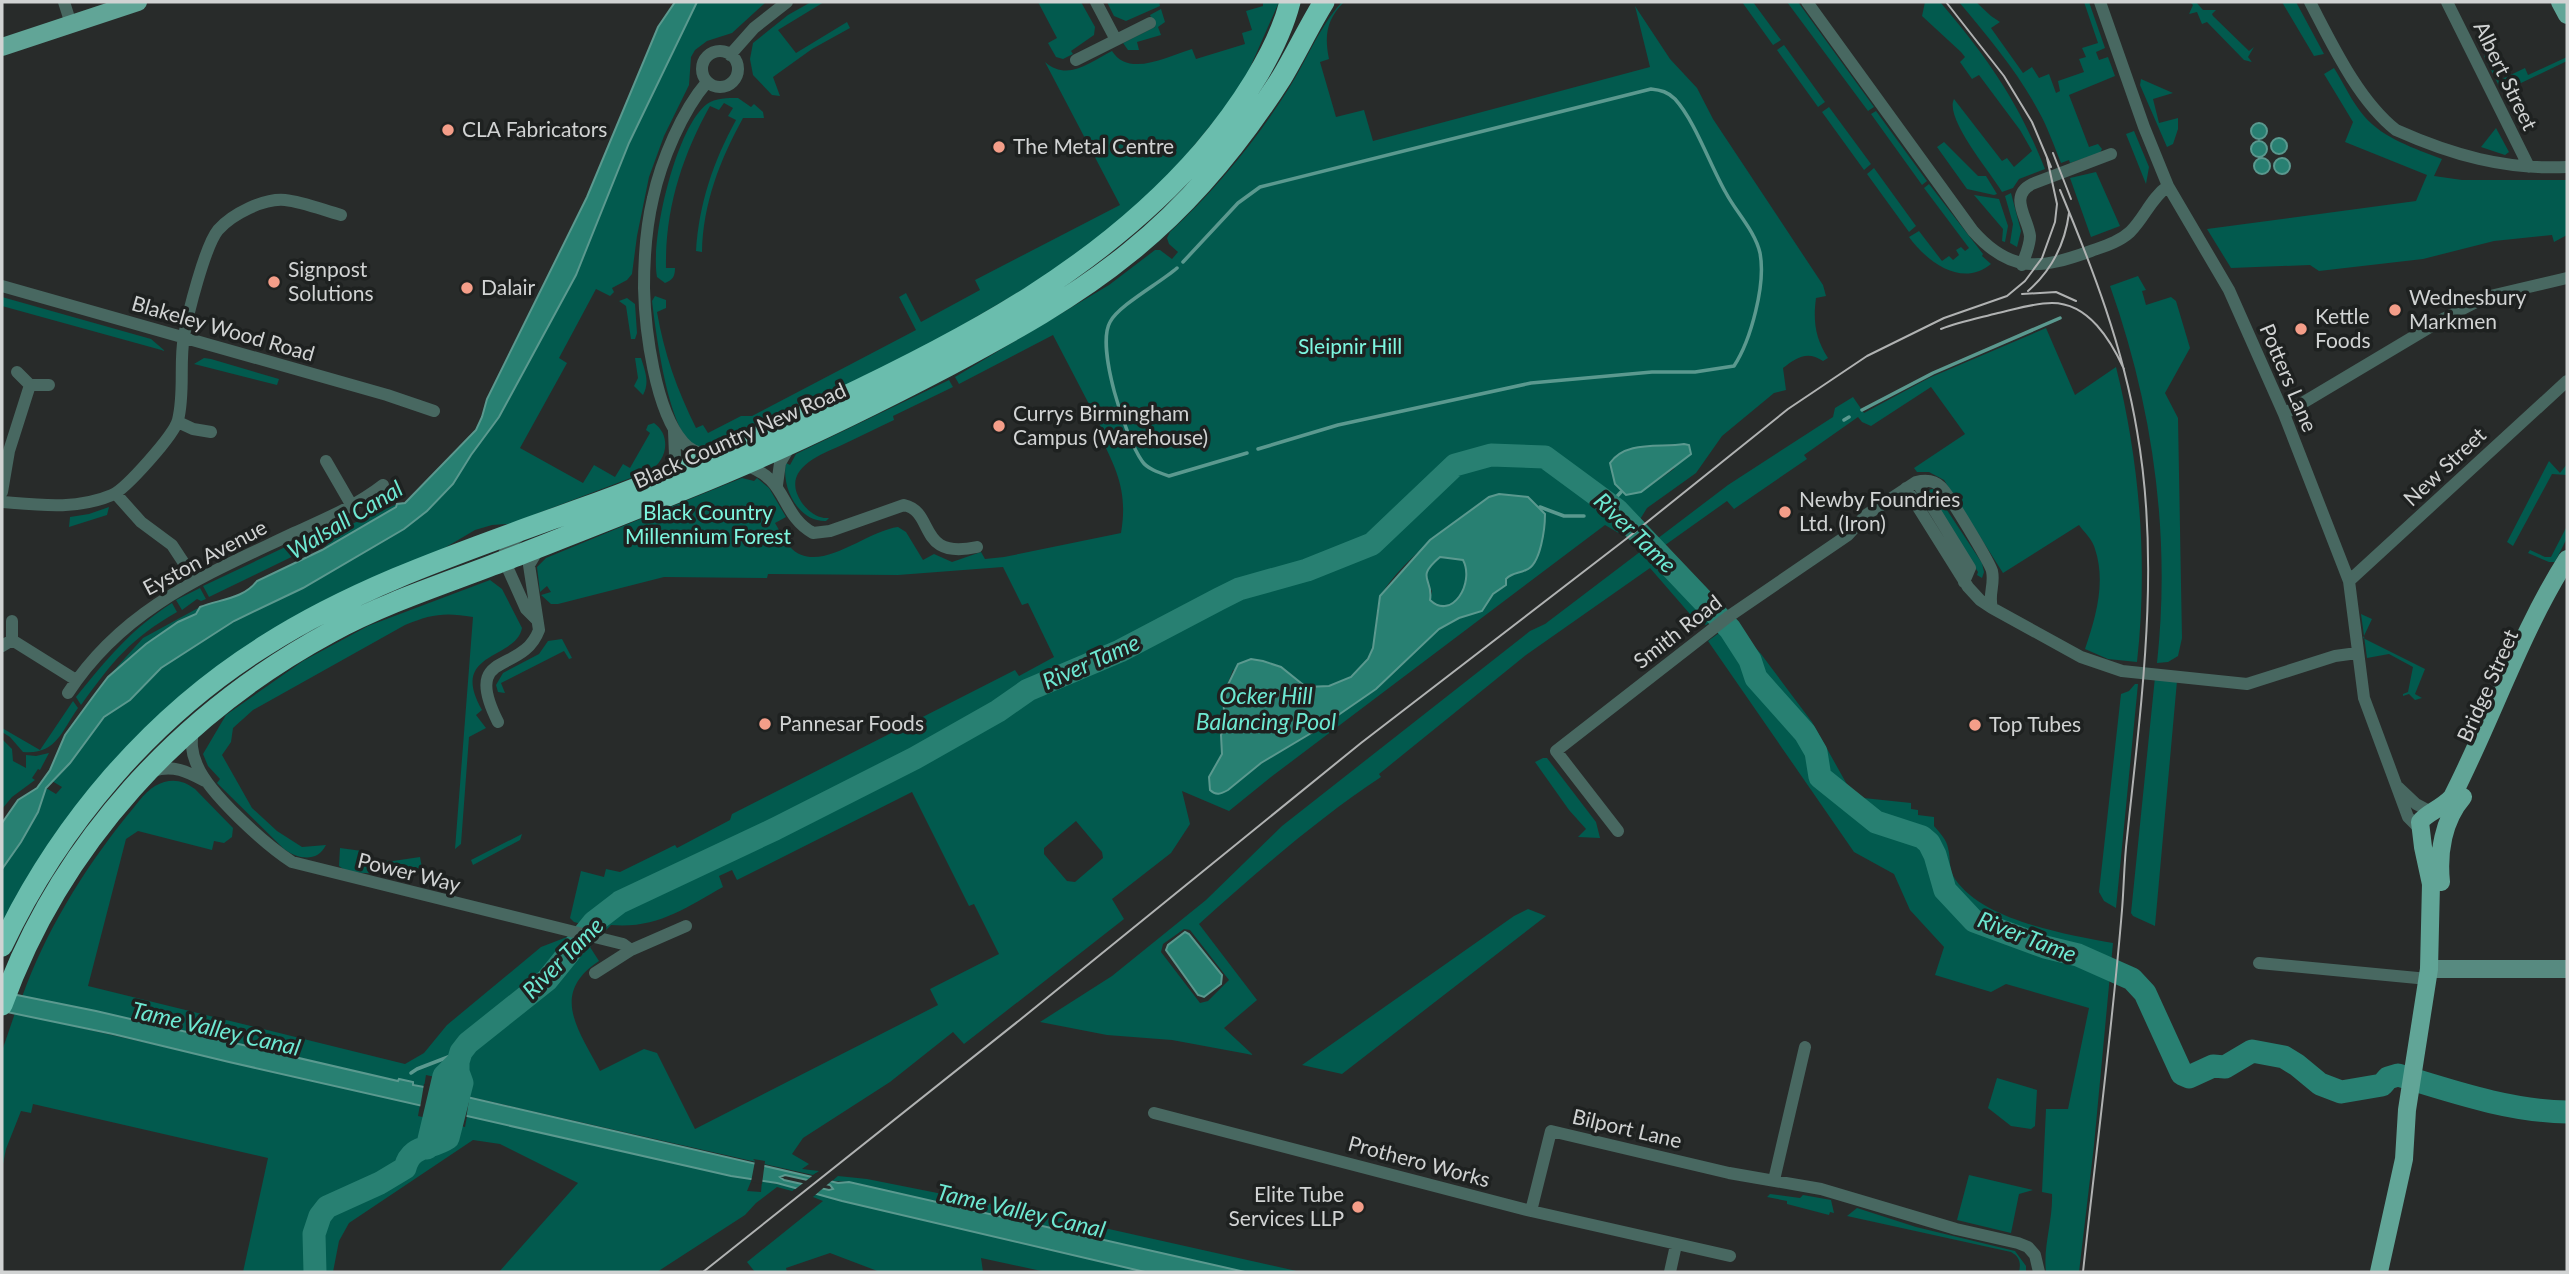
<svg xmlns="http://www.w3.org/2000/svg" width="2569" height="1274" font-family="Lato,sans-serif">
<rect width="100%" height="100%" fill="#282b2a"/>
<path fill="#025a4e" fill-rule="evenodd" d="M697,2H766L732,33L707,41L695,50L691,57L689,85L664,136L649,177L637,236L632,274L627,280L612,288L614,292L610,296L596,289L559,358L567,363L520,448L583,483L594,465L615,477L623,464L630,468L650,433L646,430L648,425L654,423C672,436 667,461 649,471L536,514L522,523L492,525L475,530L436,553L209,674L2,927V869L21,842L38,812L46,788L56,794L62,787L52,781L70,763L103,717L130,700L161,668L234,620L303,588L404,529L427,511L453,484L471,455L499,417L576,275L629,143Z
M811,2H824L778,30L796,53L847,22L850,28L812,49L773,77L780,96L772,95L753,75L750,59L753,43L788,15Z
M1038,2H1081L1095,27L1094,35L1071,51L1073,54L1063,59L1056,57L1048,43L1057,38Z
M1107,2H1159L1160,6L1126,21L1114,16Z
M1263,2H1279L1241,88L1161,186L1080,256L908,357L714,447C704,449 695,448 688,440C667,416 656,334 652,301L655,296L666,300V308L657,312C664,353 677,390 696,428L703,425L708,433L741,416H752L916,330L899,297L906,293L921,322L980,290L975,280L1120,205L1045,62C1068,82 1090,62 1112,51C1129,78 1168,56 1192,49L1196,59L1245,44L1242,33L1252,30L1246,11L1263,6Z
M1342,2H1344C1327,19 1324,35 1329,59L1320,62L1336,117L1364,110L1373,141L1650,67L1635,6L1670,59L1697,88L1713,119L1823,285L1826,296L1816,298C1813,321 1815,338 1828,358L1823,361C1807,350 1796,358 1783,368L1786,390L1774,393L1722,436L1696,473L1647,508L1639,521L1622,535L1605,525L1271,777L1229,811L1182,791L1190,824L1171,853L1112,899L1124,919L964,1044L953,1032L890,1082L803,1138L792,1154L809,1164L802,1169L819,1171L813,1175L470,1097L471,1085L426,1075L424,1087L96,1011L22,997C46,931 82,872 126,817C135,807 143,793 155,786C169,778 182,779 195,789L233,828L232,837L224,843L214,841L212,850L138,831L126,839L88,986L405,1064L424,1053L447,1025L541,947L567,937L593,943L590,947L599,961C549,994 579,1030 600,1071L644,1049L657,1053L695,1129L938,1005L930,989L999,954L974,904L969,906L912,792L737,880L732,870L719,876L723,887C685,908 657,929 611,925L606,930L574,922L570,918L581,871L604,877L606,869L620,872L675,845L677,848L730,820L732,814L1015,670L1019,676L1054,657L1028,603L1022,605L1003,567L898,575L768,574L767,578L664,577L558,604H551L541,595L551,592L547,586L540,592L537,567L546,558L662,510L665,515L670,512L668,508L742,478L754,481L757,478L769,488L786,517L775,523C780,531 784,540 790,547C818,577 865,531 898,527L906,532L923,560L934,554L952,562L981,552L985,559L1004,557L1121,533C1128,492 1117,470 1099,434L1103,431L1053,335L959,384L955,377L1109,285L1155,250H1160L1172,259L1178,252L1169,244L1167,238L1170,232C1215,190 1256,141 1289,88C1307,60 1319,27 1342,2ZM1684,444L1674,469L1641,492L1643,446ZM1499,494L1528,497L1537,552L1527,570C1517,571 1507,573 1506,585L1493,594L1478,612L1459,618L1439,629L1376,689L1318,729L1261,763H1219L1222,754L1221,735L1225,728L1223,695L1233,670L1281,667C1288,673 1298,684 1307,687C1334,694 1367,671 1373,645C1376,633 1376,602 1382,593C1407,555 1453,524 1489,497ZM1076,821L1102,852L1103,858L1075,882L1067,881L1044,854V848Z
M1742,2H1753L1781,40L1773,45Z
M1787,2H1798L1874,107L1868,111Z
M1925,2H1940C1987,57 2018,101 2045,169L2019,179L2013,188L2002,192C1991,173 1944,118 1954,99L2002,161L2007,158L2014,167L2032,151L2020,130L1979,75L1972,79L1960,62L1965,57L1961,52L1922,16Z
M1959,2H1976L1991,16L2000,22L1991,28L2023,73L2032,67L2039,78L2049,74L2056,93L2060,91L2058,81L2084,72L2079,59L2086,57L2082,48L2098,43L2084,2H2089L2105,48L2096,52L2099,60L2108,57L2115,76L2069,95L2089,147L2098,144L2102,149L2100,153L2070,163L2069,160L2061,163C2054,146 2048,128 2039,112C2018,72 1988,37 1959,2Z
M2190,2H2196L2203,10H2216L2212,14L2213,16L2249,51L2254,47L2248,57L2252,62L2244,60L2207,22L2202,24L2197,12L2189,14L2193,5Z
M2282,2H2296L2324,54L2314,56Z
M1161,9L1165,22L1158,27L1161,35L1137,42L1139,50H1128L1123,43L1155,27L1150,15Z
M1784,45L1825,102L1818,107L1777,50Z
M2487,55L2500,80L2525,68L2528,75L2567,57V61L2502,92L2484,56Z
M2334,68C2344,84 2352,102 2364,116C2384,139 2414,148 2442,159L2434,176L2462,180H2567V235L2554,242L2552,235L2494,241L2423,259L2319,271L2310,265L2231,268L2207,229L2416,201L2427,175L2345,142L2353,122L2324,74Z
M2141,79L2173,93L2153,99L2159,123L2178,118V129L2173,144L2167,147L2140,85Z
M738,98L751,107L754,104L763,112L764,118H743C720,160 703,203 702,252L696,251C699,204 713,162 736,120L728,116L733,108L724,103L719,110L710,106C682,156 665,209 666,268H675C675,276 673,280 665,283L657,277C650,240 676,127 707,104C715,98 728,98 738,98Z
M1829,107L1871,164L1864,170L1822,112Z
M1876,111L1927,181L1922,185L1871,114Z
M2496,128L2509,152L2505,155L2481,147Z
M2134,131L2149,167L2146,184L2126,134Z
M1944,142L1978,176H1986L1997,194L1994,195L1967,189L1937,147Z
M1874,168L1916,226L1909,232L1867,174Z
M2096,172L2120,226L2091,237L2070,178Z
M1929,184L1983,254L1982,256L1991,264C1962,288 1927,262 1909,237L1919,231L1942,261L1949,256L1953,260L1959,255L1956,250L1961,247L1965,251L1969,248L1924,188Z
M2011,193L2021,231L2017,247L2010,243L2013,224L2005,196Z
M1974,195L1999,199L2008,226L2005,242L2002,241L2003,229Z
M2138,276L2146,290L2142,291L2146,305L2171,297L2176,301L2190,348L2165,393L2178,418L2182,638L2178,656L2168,662L2157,663C2171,535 2153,407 2110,286Z
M2,297L151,339L165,351L2,306Z
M627,298L635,304L637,333L635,339H631L626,306L619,301Z
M2046,328L2075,395L2116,367C2140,463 2148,564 2137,662L2108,659L2085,649C2096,617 2106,582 2095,549C2093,540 2084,532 2079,525L2003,573L1944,480L1929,472H1917L1914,468L1965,434L1931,387L1871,426L1862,422L1858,417L1804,455L1807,459L1734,509L1727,501L1661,548L1706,598L1713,597L1724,613L1706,625L1696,621L1650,568L1526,655L1379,774L1381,777C1316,820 1257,872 1199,924L1257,1000L1224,1028L1253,1055L1172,1040L1107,1035L1040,1022L1112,976L1206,900L1282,826L1530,631L1545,624L1728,485L1833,417L1835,408L1853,397L1864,413L1929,378ZM1184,929L1190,930L1229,980L1208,1001L1200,1003L1161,952L1163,944Z
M204,358L211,359L279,379L277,385L194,364Z
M635,358H641C645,371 650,382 643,395L634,386L638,378Z
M949,380L953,387L893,416L894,420C877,428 861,436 844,444C820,455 779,469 802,503C809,512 818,519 829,518L826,521C798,522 781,487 786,463L790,465L796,454Z
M2549,461L2560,473L2567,464V475L2552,474L2513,546L2507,542Z
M1933,489L1982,563L1984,572L1982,578L1977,575L1978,572L1928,490Z
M397,504L396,507L322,550L345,527Z
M109,507L107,515L69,527L70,517L89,514Z
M2567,526V538L2555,562H2549L2528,553L2530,550L2545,557H2551Z
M317,532L320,538L316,545L209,597L203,586Z
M1439,557L1463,560C1475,585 1451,620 1430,600L1432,591C1422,575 1426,569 1439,557Z
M490,580L502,589L522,628C516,660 448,651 482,710L476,715L486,728L469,737L461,844L455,849L473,617C445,612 431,614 405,625L253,710L233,728L231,742L222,755L252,808L277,831L302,847L326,845C317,863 298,859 284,849L217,783L220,779L208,766L203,754L226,715L303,661L368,626Z
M200,588L206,599L201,601L197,599L182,610L176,600Z
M172,603L177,612C130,639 113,661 81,705L76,697C107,659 130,630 172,603Z
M200,607L196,614L178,622L108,677L143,638Z
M2361,614L2372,619L2363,638L2425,669L2415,694L2422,698L2415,700L2409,694L2403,696V694L2408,692L2413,667L2389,654L2367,658Z
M1733,623L1761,654L1812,722L1854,797L1911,803V809L1918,810V815L1934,817V826C1939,832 1947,840 1948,848C1951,859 1948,869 1955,879C1984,921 2065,934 2113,943L2094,1145L2079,1272H2046C2043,1246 2053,1221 2052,1194L2042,1192L2046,1109H2068L2089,1008L2006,984L1991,992L1935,975L1944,947L1910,910L1894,874L1854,852L1708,641Z
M562,639L572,658L569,659L564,651L501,683L505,693L498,692L496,685L503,673L539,654L548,641Z
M2155,677L2177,681L2155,926L2133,916L2131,913Z
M2135,684H2138L2116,908L2104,901L2099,892L2121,694L2129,691Z
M73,701L78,708C61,732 56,755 23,752L10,737L2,732V728L40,750Z
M2,739L12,749L13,761L26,768V755L36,756L49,753L40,770L38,769L32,778L35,780L12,797L2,809Z
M1543,758H1547L1596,822L1600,838L1578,837L1586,829L1569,810L1535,762Z
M522,834L520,840L473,865L471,860Z
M340,848L362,851V860L393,861L420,857L422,868C403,871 353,879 339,866Z
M1528,909L1546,916L1342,1074L1302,1065L1514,916Z
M15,1013L420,1105L418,1116L465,1127L467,1116L752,1179L747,1191L761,1192L762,1181L797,1188L792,1191L777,1187L756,1203L745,1215L657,1272H499L578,1183L500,1144L473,1140L349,1223L339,1241L333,1272H243L268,1158L33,1104L31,1113L21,1111L6,1149L2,1169V1051Z
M1997,1078L2037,1090L2035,1126L2031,1129L2011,1126L1988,1108Z
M1969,1175L2033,1190L2019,1194L2011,1233L1957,1220Z
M838,1176L867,1179L1033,1212L1301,1272H1245L849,1182L832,1181Z
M817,1193L842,1201L1145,1272H1046L981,1258L983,1272H880L830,1253L786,1268L787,1272H755L747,1262L823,1201L813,1197Z
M1770,1194L1800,1198L1803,1195L1831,1200L1834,1213L1830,1212L1829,1215L1787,1204V1201L1767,1197Z
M1857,1208L1916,1227L2015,1251L2026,1266V1272H2019C2021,1263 2020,1257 2011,1252L1847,1216Z"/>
<path fill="#288072" stroke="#5b998f" stroke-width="2" fill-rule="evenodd" d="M675,2H697L629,143L576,275L499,417L471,455L453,484L427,511L404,529L303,588L234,621L161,668L130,700L104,717L70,763L46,788L38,812L21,842L2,869V823L18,800L37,788L50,770L65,735L95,694L108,677L146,644L178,622L196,614L200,607C221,599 243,599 257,581L322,550L396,507L397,504L405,503L476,430L482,417L487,399L587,197L658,27Z
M2251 131a8 8 0 1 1 16 0a8 8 0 1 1-16 0Z
M2271 146a8 8 0 1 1 16 0a8 8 0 1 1-16 0Z
M2251 149a8 8 0 1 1 16 0a8 8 0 1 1-16 0Z
M2254 166a8 8 0 1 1 16 0a8 8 0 1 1-16 0Z
M2274 166a8 8 0 1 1 16 0a8 8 0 1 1-16 0Z
M1684,444L1689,445L1691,454L1641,492L1626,495L1615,484L1610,463C1626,440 1660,448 1684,444Z
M1499,494L1528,497L1545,514C1545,527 1541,565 1526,570C1518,574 1513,572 1506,579V585L1493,594L1482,611L1459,618L1439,629L1376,689L1318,729L1261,763L1228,790C1221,794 1216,796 1210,790L1209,777L1222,754L1221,735L1225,727L1223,695L1238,664L1251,659L1263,661L1281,667L1306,687L1329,686L1351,677L1368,659L1373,648L1380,596L1430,540L1489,497ZM1440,557L1463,560C1475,583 1452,621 1430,600C1434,578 1414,579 1440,557Z
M1185,932L1189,934L1222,975L1221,984L1204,997L1198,995L1166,950L1168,945Z
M2,992L96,1011L398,1081L399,1079L413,1082V1085L424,1087L838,1183L849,1182L1245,1272H1145L842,1201L777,1183L731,1176L229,1062L113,1034L2,1011ZM785,1175L830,1185L833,1189L829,1190L784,1180L780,1177Z"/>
<path fill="#282b2a" d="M424,1084L470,1094L466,1119L420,1108Z
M753,1159L765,1161L762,1184L751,1182L755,1161Z
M816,1173L835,1178L814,1196L793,1191Z"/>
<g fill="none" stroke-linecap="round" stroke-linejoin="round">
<path stroke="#5b998f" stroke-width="3.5" d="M1183,262L1238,203L1260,187L1651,89C1661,90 1668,92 1675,99C1695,121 1710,165 1726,193C1736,212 1755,231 1760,253C1766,284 1751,340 1734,366L1695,372H1652L1531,383L1338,425L1258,449
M1177,268C1160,283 1119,305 1110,322C1096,347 1125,437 1142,461C1147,469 1160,473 1169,476L1247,453
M1862,410L1933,373L2060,318
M1844,420L1849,417
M1596,504L1601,497
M1610,504L1621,492
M1540,507L1564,516H1584
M1654,551L1659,547
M411,1073L417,1069L461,1052"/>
<path stroke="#288072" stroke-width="23" d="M427,1148L444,1076L458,1062
M315,1272L314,1234L320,1216L327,1207L380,1183L405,1168C411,1144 430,1150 448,1138L462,1083L458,1072V1062L461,1052L468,1043L547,980L594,922L620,902L775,829L915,758L998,711L1028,690L1120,651L1219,599L1239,589L1307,570L1372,544L1455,465L1491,455L1545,457L1617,510L1730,629L1750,660L1756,678L1805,733L1816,752L1820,777L1876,822L1922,837L1929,843L1935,855L1945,890L1974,921L2045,947L2078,955L2132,979L2145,993L2182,1074L2189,1077L2213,1066L2225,1067L2252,1051L2284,1057L2297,1065L2320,1084L2341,1092L2382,1085L2388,1078L2398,1075C2454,1092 2509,1111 2567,1112"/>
<path stroke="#486861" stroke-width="12" d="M64,2L71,24
M1096,2L1116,40
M1807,2L1973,231C2011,274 2041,269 2091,251C2105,246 2119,242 2130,232C2145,217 2151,198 2168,186
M2100,2L2144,127L2168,186L2229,290L2284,414L2349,581L2364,698L2408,817L2420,829
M2310,2C2332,44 2358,100 2396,130C2452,155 2505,170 2567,167
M2447,2L2529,167
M702 69a18 18 0 1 1 36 0a18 18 0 1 1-36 0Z
M730,55L754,28L787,2
M1076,60L1150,23
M707,82C682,111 661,161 653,198C646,227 644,259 644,288C645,330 655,410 683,442C690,451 700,454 711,456
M2022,265C2025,256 2030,246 2030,236C2028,218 2008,196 2032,184L2111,154
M2,286L387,395L434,411
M30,385H49
M2284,414L2445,318L2486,297L2567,278
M178,422L193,429L211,432
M326,461L352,506
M744,465C789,478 779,514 813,533L830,531L904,505C936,512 916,560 977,547
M668,475L675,455L674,431
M1917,482L1970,568L1964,582
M777,485L780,463L790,446
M1906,488L1968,587L1980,600L1992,608
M2,492L9,451L30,385L17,372
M116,494L141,522L172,545L195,580
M2,502C39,505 77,510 112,495C126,489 174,435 178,420C185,392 179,363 184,336C188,313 205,246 218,230C232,214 264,198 285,200C303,202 323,210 341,215
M519,536C510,543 503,549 504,560L526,609L536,619
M2349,581L2567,381
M12,640V621
M2,646L12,640L76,680
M68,693C124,607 206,575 294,533C325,519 356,506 383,485
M498,722C461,648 522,676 539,630L529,565L538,550
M193,728C191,742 191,752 197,765C209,794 265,844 292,862L623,944L631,950
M153,771C173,764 188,772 205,781
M2398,787L2416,804L2433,813
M1618,831L1556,751L1728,617L1848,535L1866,515L1916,482C1924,480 1934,480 1941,487C1948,493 1990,563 1992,571C1995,585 1988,594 1992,608L2081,657L2122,671L2247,684L2335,656L2357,653
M2259,963L2428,979
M595,973L631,950L686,926
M1154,1113L1531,1211L1730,1256
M1774,1180L1805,1047
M1531,1211L1551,1131L1729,1173L1821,1189L1956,1229L2018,1243L2028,1247L2035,1255L2039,1272
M1670,1272L1676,1245"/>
<path stroke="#578a80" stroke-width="18" d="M2429,969H2567"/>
<path stroke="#61a597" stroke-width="18" d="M2560,2L2567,15
M2,47L138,2
M2441,882C2438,853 2443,820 2463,797
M2379,1272L2404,1159L2407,1110L2429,969L2431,884L2423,847L2420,822C2426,813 2441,809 2452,797C2492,719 2520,633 2567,559"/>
<path stroke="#6abdad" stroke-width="21" d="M2,946C59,825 152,716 266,645C362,584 471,549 577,510C663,480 747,443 829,404C967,339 1102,268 1203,151C1237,111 1277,53 1290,2
M2,1005C60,844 181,713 331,632C386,602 447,583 506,560C567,536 629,512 690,487C778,452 864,410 948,366C1011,332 1074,298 1130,252C1191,203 1240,143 1282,77C1297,52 1309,26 1324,2"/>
<path stroke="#b0b2b2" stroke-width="2" d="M1946,2L2004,76L2032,122L2051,167
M2053,153L2071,199
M2060,190C2093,269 2123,347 2137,431C2161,567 2141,703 2127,838C2124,862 2124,886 2122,910C2112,1031 2096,1152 2083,1272
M2028,291C2052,270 2065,244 2069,213
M2022,294L2056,292L2076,301
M1941,329C1959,322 1979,318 1998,313C2016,309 2034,303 2052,303C2089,303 2111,341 2124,369
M703,1272L1021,1019L1361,743L1626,539L1788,409L1867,356L1944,318L2007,296L2025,281L2042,258L2055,222L2057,204L2047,158"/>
</g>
<g fill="#f49e89" stroke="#1e2120" stroke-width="2.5">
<circle cx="448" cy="130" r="7"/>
<circle cx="999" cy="147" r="7"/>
<circle cx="274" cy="282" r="7"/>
<circle cx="467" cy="288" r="7"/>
<circle cx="2395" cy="310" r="7"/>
<circle cx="2301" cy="329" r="7"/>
<circle cx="999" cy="426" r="7"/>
<circle cx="1785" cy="512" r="7"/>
<circle cx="765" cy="724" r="7"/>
<circle cx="1975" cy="725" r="7"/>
<circle cx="1358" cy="1207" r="7"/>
</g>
<g text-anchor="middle" stroke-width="7" stroke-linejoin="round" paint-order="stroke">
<g font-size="21" fill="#d1d3d3" stroke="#1e2120">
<text transform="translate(2505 76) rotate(64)" y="7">Albert Street</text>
<text transform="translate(223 329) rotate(16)" y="7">Blakeley Wood Road</text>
<text transform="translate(2288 378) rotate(67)" y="7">Potters Lane</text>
<text transform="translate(740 436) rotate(-24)" y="7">Black Country New Road</text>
<text transform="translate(2445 467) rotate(-43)" y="7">New Street</text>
<text transform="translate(205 558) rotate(-28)" y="7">Eyston Avenue</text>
<text transform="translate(1678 632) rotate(-38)" y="7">Smith Road</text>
<text transform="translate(2488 686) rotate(-66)" y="7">Bridge Street</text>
<text transform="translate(409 873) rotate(14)" y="7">Power Way</text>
<text transform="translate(1627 1129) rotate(13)" y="7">Bilport Lane</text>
<text transform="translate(1419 1162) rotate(15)" y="7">Prothero Works</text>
</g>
<g font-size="21" fill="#d1d3d3" stroke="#1e2120" text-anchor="start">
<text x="462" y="137">CLA Fabricators</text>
<text x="1013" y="154">The Metal Centre</text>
<text x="288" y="277">Signpost<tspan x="288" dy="24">Solutions</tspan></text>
<text x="481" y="295">Dalair</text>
<text x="2409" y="305">Wednesbury<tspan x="2409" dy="24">Markmen</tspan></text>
<text x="2315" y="324">Kettle<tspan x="2315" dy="24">Foods</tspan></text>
<text x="1013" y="421">Currys Birmingham<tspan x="1013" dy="24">Campus (Warehouse)</tspan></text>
<text x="1799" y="507">Newby Foundries<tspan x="1799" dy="24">Ltd. (Iron)</tspan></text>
<text x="779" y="731">Pannesar Foods</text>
<text x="1989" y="732">Top Tubes</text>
<text x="1344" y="1202" text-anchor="end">Elite Tube<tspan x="1344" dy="24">Services LLP</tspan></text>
</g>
<g font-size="21" fill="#7df7e0" stroke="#1e2120">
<text x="1350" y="354">Sleipnir Hill</text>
<text x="708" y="520">Black Country<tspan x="708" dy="24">Millennium Forest</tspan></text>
</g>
<g font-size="23" font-style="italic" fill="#6de8d2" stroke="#1e2120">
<text transform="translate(345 520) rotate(-31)" y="8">Walsall Canal</text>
<text transform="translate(1635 533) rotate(44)" y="8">River Tame</text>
<text transform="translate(1091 662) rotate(-24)" y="8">River Tame</text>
<text x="1266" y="704">Ocker Hill<tspan x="1266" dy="26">Balancing Pool</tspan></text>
<text transform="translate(2027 937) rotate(21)" y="8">River Tame</text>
<text transform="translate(563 958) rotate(-45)" y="8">River Tame</text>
<text transform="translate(216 1029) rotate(13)" y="8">Tame Valley Canal</text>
<text transform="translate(1021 1211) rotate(13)" y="8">Tame Valley Canal</text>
</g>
</g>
<rect width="2569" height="1274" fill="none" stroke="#d1d3d3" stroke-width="7"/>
</svg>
